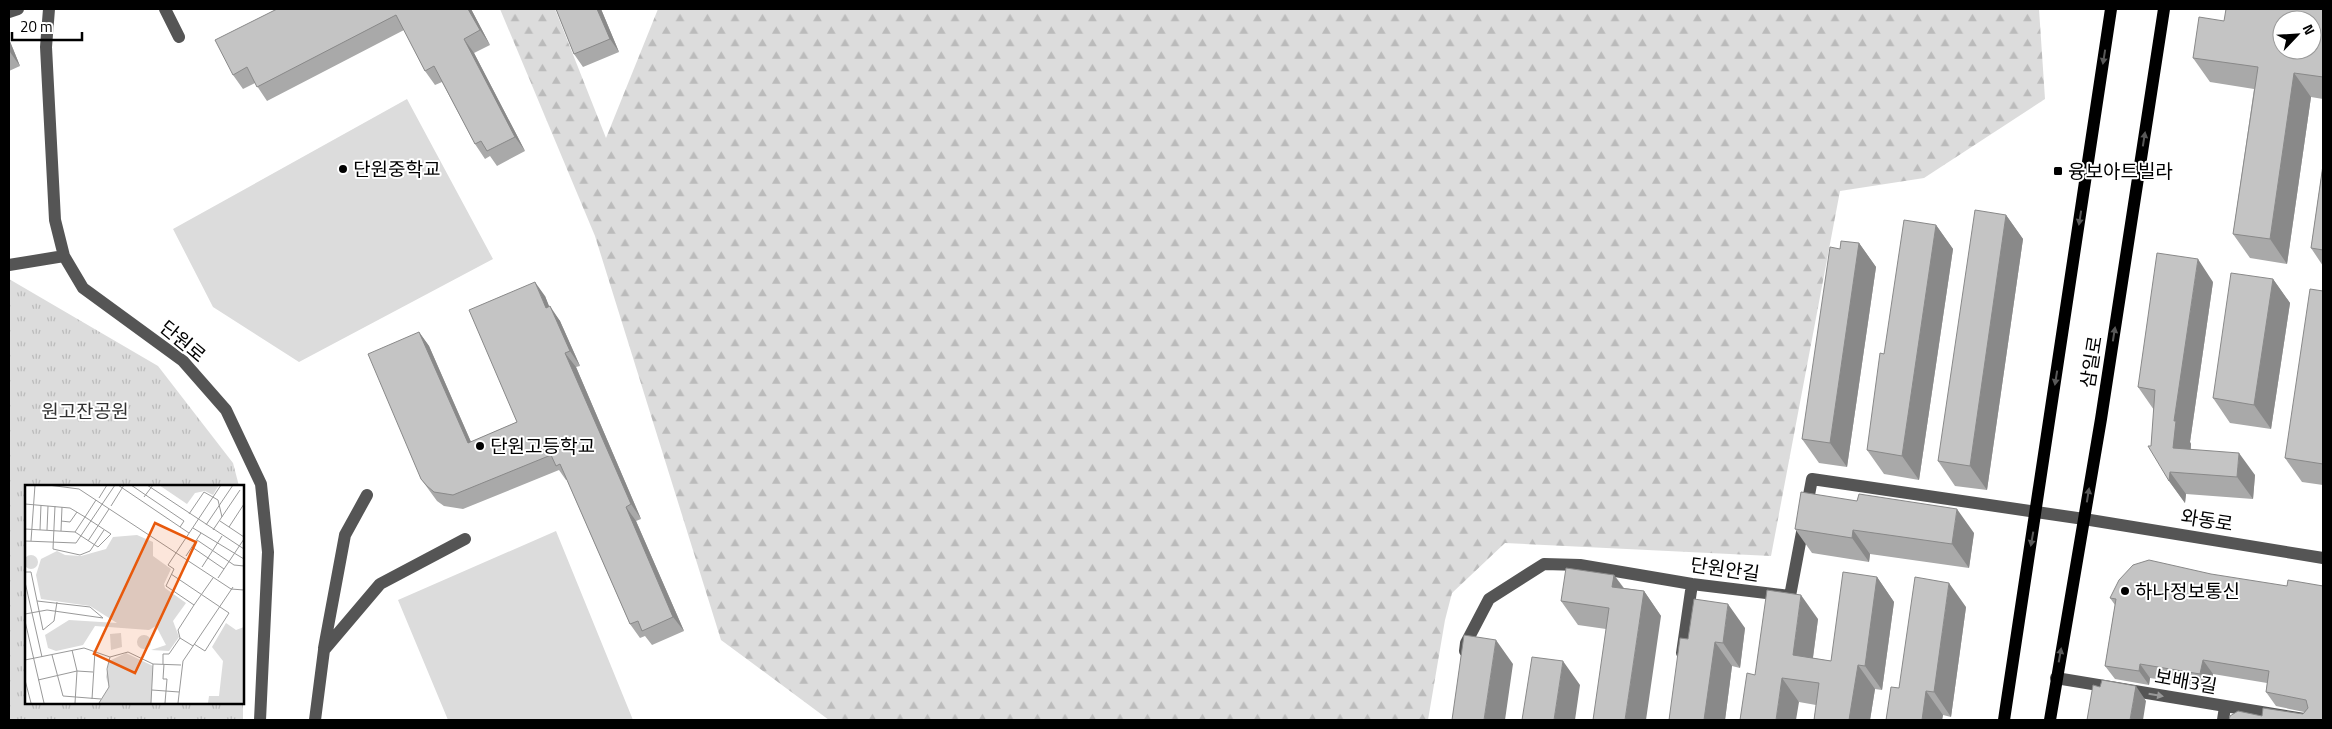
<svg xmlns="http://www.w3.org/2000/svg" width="2332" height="729" font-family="'Titillium Web','Noto Sans KR',sans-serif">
<defs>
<pattern id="forest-firs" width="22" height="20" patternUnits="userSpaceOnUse" patternTransform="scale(1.25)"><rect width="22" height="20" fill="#dcdcdc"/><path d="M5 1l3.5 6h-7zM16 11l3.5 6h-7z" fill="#bbb"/></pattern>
<pattern id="park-tufts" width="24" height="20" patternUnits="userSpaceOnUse" patternTransform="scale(1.25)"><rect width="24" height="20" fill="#dcdcdc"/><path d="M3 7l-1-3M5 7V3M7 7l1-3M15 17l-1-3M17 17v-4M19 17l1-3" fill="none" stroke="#bbb"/></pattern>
</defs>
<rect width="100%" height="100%" fill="#fff"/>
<path fill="#dcdcdc" d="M407,99L493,259L299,362L213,307L173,229Z
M556,531L633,720H448L398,600Z"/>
<path fill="url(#forest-firs)" d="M500,9H555L606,138L658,9H2039L2045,99L1924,178L1840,191L1771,556L1505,543L1452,593L1445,620L1428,720H829L721,640L595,236Z"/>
<path fill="url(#park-tufts)" d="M9,279L158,366L233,463L239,486L26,487V703H242L243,679V720H9Z"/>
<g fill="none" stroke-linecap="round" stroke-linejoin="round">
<path stroke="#555" stroke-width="12" d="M49,9L46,47L55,220L64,256L83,288L183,361L226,410L261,484L268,552L260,720
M165,9L179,37
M9,12L18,9
M9,265L64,256
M324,648L345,535L367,495
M1465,651L1466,643L1489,599L1544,564L1580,565L1692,584L1790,596L1812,479L2084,519L2323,558
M1682,653L1692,584
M2056,678L2310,720
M315,720L324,650L380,584L465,539
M2223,720L2225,707"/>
<path stroke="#000" stroke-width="12" d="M2004,720L2111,9
M2050,720L2101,419L2164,9"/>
</g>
<path fill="#a9a9a9" d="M277,9H471L490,45L474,53L525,151L497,166L490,156L485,159L475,144L442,82L435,85L425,71L404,30L267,101L255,83L243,89L233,75Z
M556,9H601L619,52L583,67L574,54Z
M2323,9V99L2311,97L2287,264L2250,258L2233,234L2254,89L2210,82L2193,58L2224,21Z
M9,39L20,66L9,71Z
M2323,164V266L2311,248Z
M2006,215L2023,239L1987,490L1955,486L1938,461Z
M1936,225L1953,249L1919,480L1884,474L1867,450L1884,354Z
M1859,243L1876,267L1847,467L1819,463L1802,439L1840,249Z
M2273,279L2290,303L2271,429L2230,423L2213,398Z
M2213,282L2190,442L2191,444V449L2255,475L2253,499L2186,494L2185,503L2169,481L2151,446L2154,410L2138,387Z
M2323,291V485L2302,482L2285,458Z
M545,296L549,307L560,321L580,366L576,367L641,519L636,521L684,631L652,645L645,636L640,638L630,624L567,480H566L559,470L463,509L444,506L437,501L421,479L419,332L429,346L471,442L517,422Z
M1857,501L1974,533L1969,568L1870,554L1869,562L1812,553L1795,529Z
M2211,574L2323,720L2262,716L2303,714L2304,712L2276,706L2266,692L2267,683L2213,674L2210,688L2150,678L2149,685L2115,679L2105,666L2115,605L2110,598Z
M1614,575L1624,588L1644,591L1661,616L1606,629L1578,625L1561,601Z
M1877,577L1894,602L1882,690L1875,689L1870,720H1814L1816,705L1799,702L1755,675L1818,619L1813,658L1831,661Z
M1966,607L1951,717L1943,715L1942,720H1886L1899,688Z
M1745,628L1740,668L1732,666L1725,720H1669L1688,639Z"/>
<path fill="#898989" d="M468,9H471L490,45L480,30Z
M597,9H601L619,52L610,39Z
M9,39L20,66L10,52L9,49Z
M464,39L474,53L525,151L515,137Z
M2294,73L2311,97L2287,264L2270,239Z
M2006,215L2023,239L1987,490L1970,466Z
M1936,225L1953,249L1919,480L1902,456Z
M1859,243L1876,267L1847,467L1830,443Z
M2198,259L2213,282L2190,442L2191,444L2188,470L2173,448L2174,421Z
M2273,279L2290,303L2271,429L2254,405Z
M535,282L545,296L556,323L546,308Z
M550,306L560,321L580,366L570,351Z
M419,332L429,346L478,458L468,443Z
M565,353L576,367L641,519L631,504Z
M2239,453L2255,475L2253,499L2237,477Z
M2170,472L2186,494L2185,503L2169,481Z
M626,507L636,521L684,631L673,617Z
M1957,509L1974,533L1969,568L1952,544Z
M1853,530L1870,554L1869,562L1852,538Z
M1614,575L1631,599L1612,587Z
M1877,577L1894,602L1882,690L1865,666Z
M1949,583L1966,607L1951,717L1934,692Z
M1644,591L1661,616L1646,720H1625Z
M1801,595L1818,619L1810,679L1793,655Z
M1728,604L1745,628L1740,668L1723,643Z
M1496,640L1513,664L1505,720H1484Z
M1715,642L1732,666L1725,720H1704Z
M2203,660L2213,674L2210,688L2200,674Z
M1563,661L1580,685L1575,720H1554Z
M2140,664L2150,678L2149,685L2139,671Z
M1858,665L1875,689L1870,720H1849Z
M1782,678L1799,702L1796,720H1776Z
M2136,686L2146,701L2143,720H2130Z
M1926,691L1943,715L1942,720H1922Z"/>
<path fill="#c4c4c4" stroke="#898989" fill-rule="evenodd" d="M277,9H468L480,30L464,39L515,137L487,151L481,141L475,144L434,66L425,71L396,15L257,87L247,67L233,75L215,40Z
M556,9H597L610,39L574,54Z
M2226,9H2323V77L2294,73L2270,239L2233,234L2258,67L2193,58L2199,17L2224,21ZM2282,20H2312V50H2282Z
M2323,165V250L2311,248Z
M1975,210L2006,215L1970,466L1938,461Z
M1904,220L1936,225L1902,456L1867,450L1880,353L1884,354Z
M1841,241L1859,243L1830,443L1802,439L1830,247L1840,249Z
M2157,253L2198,259L2174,421H2176L2173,448L2239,453L2237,477L2170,472L2169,481L2148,446H2151L2155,390L2138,387Z
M2231,273L2273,279L2254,405L2213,398Z
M535,282L546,308L550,306L570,351L565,353L631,504L626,507L673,617L642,631L638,621L630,624L560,464L556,466L551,455L453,495L434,492L427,486L421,479L368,354L419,332L468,443L517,422L469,310Z
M2310,289L2323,291V464L2285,458Z
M1801,492L1857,501L1859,494L1957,509L1952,544L1853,530L1852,538L1795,529Z
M2149,560L2211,574L2287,586L2288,580L2323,586V720H2229L2230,716L2238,711L2262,716L2263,708L2303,714L2308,708L2306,700L2266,692L2269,671L2203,660L2200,674L2140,664L2139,671L2105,666L2116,599L2110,598L2119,580L2133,565Z
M1566,568L1614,575L1612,587L1644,591L1625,720H1593L1609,608L1561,601Z
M1843,572L1877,577L1865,666L1858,665L1849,720H1814L1819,683L1782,678L1776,720H1740L1747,673L1755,675L1767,590L1801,595L1793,655L1831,661Z
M1915,577L1949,583L1934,692L1926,691L1922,720H1886L1891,687L1899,688Z
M1694,599L1728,604L1723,643L1715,642L1704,720H1669L1680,638L1688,639Z
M1464,635L1496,640L1484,720H1452Z
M1532,657L1563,661L1554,720H1522Z
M2102,680L2136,686L2130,720H2087L2093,685L2100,687Z"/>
<defs><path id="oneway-solid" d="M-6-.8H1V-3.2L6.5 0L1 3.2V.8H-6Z" transform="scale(1.25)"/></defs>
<g fill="#595959">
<use href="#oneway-solid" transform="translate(2104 57) rotate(99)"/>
<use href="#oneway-solid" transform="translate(2144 139) rotate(-81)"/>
<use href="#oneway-solid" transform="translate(2080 218) rotate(99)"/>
<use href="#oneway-solid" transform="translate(2114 334) rotate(-81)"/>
<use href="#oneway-solid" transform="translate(2056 378) rotate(99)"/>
<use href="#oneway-solid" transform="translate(2088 495) rotate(-81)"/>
<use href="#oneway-solid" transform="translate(2032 539) rotate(100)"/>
<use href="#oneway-solid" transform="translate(2060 655) rotate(-80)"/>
</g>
<use fill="#999" href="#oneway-solid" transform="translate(2156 695) rotate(10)"/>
<g fill="#000" stroke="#fff" stroke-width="2">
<circle cx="343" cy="169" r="5"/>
<rect x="2053" y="166" width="10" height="10" rx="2.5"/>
<circle cx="480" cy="446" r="5"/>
<circle cx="2125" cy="591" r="5"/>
</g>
<g text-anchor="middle" stroke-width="4" stroke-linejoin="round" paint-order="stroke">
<g font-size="19" fill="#000" stroke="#fff" text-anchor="start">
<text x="353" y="176">단원중학교</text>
<text x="2068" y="178">융보아트빌라</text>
<text x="490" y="453">단원고등학교</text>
<text x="2135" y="598">하나정보통신</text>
</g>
<g font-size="19" fill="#000" stroke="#fff">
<text transform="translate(183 341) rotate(40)" y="7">단원로</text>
<text transform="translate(2091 362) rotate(-81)" y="7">삼일로</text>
<text transform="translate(2207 520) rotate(9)" y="7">와동로</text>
<text transform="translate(1725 569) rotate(8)" y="7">단원안길</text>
<text transform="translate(2186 681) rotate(10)" y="7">보배3길</text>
</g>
<g font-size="19" fill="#333" stroke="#fff">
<text x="85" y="418">원고잔공원</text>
</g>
</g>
<g transform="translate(25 485)">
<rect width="219" height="219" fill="#fff"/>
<path d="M-1 77a7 7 0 1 1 14 0a7 7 0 1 1-14 0ZM96,148L97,162L86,165L85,149ZM112 157a7 7 0 1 1 14 0a7 7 0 1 1-14 0Z" fill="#dcdcdc"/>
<path d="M134,0H194L188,10L180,6L170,8L162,19ZM112,50L128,57V71L146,84L139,99L140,103L161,118L148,136L154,152L144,166L126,165L141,160L131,141L124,145L70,141L58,160L31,166L23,163L20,150L44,135L92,138L65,121L16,114L11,90L16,74L32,66L40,70L56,71L81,64L88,52Z" fill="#dcdcdc"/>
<path d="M201,138L211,145L219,142V218H183L184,211H194L198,176L187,162ZM101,168L128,181L126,218H74L84,202L81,192L84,176Z" fill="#dcdcdc"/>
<path fill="none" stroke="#999" stroke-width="1" d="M23,0L54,4L206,104L219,105M93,0L164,48M106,0L159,36L155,42M122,0L219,64M119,12L128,0M74,13L82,0M0,19L45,23L60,32L50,47L0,44M30,21L28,64L55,70L65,66L79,45M86,21L99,0M164,29L179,7L193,15L197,32M36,36L45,37L52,27M195,36L219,52M181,40L208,0M204,42L219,19M168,43L219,74M15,45L16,20M22,45L23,21M188,45L215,5M36,46L37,22M50,47L73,62L86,49L60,32L71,15M172,55L209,80L219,81M0,56L51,58L90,0M6,56L10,0M63,56L84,24M167,62L199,84M161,71L176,48M177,82L197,51M0,87H6L18,145M146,89L204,128L180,166L169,159M193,93L219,54M0,97L17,172M169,120L188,93M0,129L22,125L78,133L65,122L12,116M0,136L19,218M18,145L29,136L32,117M155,153L168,161M47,165L52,186L50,218M27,170L38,211L76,214M0,175L59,163L85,172L103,167L128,179L156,180M138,179V169H144L155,153L153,145L169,120L141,101L149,84L143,80L196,0M139,179L138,194H142L140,218M0,195L6,218M13,195L52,186L68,187M127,205L154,207M67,214L70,166M74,218L84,202L82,184L85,172M126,218L128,179M153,218L158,176L208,102"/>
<path fill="#e8590c" fill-opacity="0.15" stroke="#e8590c" stroke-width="2.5" d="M130,38L171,57L110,188L69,169Z"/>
<rect width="219" height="219" fill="none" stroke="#000" stroke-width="2.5"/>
</g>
<rect width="2332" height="729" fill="none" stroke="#000000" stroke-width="20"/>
<g transform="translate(2297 35) rotate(65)"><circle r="24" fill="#ffffff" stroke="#999999"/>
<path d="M0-4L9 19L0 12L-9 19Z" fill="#000000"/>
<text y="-8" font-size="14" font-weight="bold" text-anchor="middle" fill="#000000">N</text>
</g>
<path d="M12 32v8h70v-8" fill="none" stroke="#000000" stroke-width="2.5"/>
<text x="20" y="32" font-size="15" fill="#000000" stroke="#ffffff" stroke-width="4" paint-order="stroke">20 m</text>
</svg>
